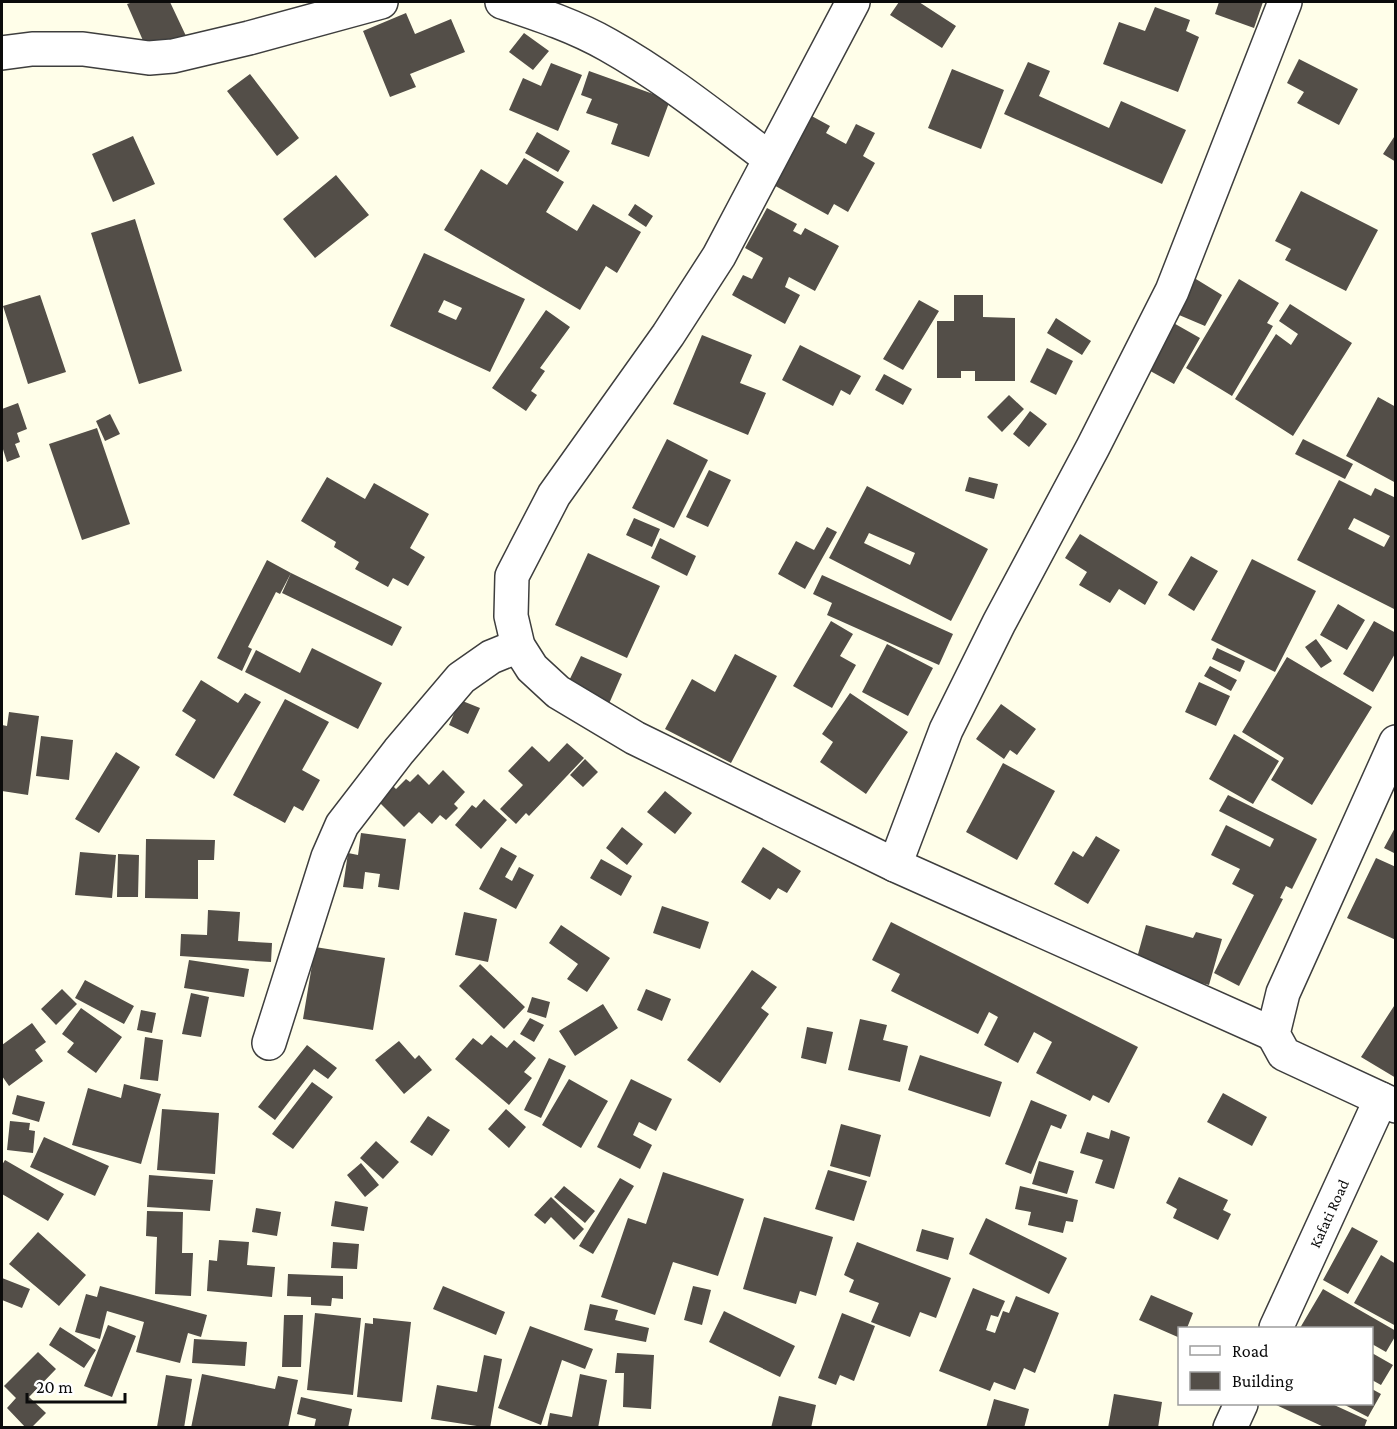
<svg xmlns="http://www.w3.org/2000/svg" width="1397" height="1429" font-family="'Crimson Pro',serif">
<rect width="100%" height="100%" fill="#fffee9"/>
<path fill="#534e48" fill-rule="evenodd" d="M133,2H170L186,36L148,52L127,4Z
M899,2H919L956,26L942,48L890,15Z
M1219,2H1263L1254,28L1215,14Z
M1155,7L1190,20L1186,31L1199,37L1178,92L1103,64L1119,22L1145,31Z
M406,13L415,34L451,19L465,52L410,74L416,87L390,97L363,31Z
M524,33L549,51L533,70L509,52Z
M1299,59L1358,89L1339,125L1297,103L1304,92L1287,83Z
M1028,62L1050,71L1039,96L1109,128L1121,101L1186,130L1162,184L1004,114Z
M551,63L582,75L558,131L509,110L523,78L541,86Z
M952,69L1004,90L981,149L928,128Z
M589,71L670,100L649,157L611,144L618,124L586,113L592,99L581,95Z
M250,74L299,138L277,156L227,91Z
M808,114L830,126L826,133L846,144L856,124L875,133L863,156L875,163L848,212L834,204L828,215L770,183Z
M537,132L570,151L558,172L525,153Z
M1396,134V162L1383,154Z
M133,136L155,184L113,202L92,154Z
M524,158L564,182L546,212L577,231L593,204L641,232L617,273L606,266L580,310L444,230L481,169L507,185Z
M336,175L369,215L315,258L283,219Z
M1301,191L1378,230L1346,291L1285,260L1291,249L1275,241Z
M635,204L653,216L646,227L628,215Z
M767,208L797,224L793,231L801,235L805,228L839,246L815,291L789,277L785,287L800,295L785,324L732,295L743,275L752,279L763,258L745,248Z
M135,219L182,371L139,384L91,233Z
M424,253L525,299L490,372L390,326ZM444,300L462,308L456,320L438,312Z
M1191,276L1222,295L1205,326L1172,312Z
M1239,279L1279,303L1267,323L1273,326L1232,396L1186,368Z
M40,295L66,372L28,384L3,306Z
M954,295H983V317L1015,318V381H975V371H961V378H937V321H954Z
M919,300L939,311L903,370L883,359Z
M1290,304L1352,343L1293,436L1235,399L1276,334L1291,345L1298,334L1279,321Z
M546,310L570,327L540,368L545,371L531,391L537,395L526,411L492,388Z
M1056,318L1091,341L1082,355L1047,333Z
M1170,321L1200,338L1174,384L1143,367Z
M702,335L752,355L740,383L766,393L748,435L673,404Z
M800,345L861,376L850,395L841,390L833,406L782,380Z
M1047,348L1073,361L1056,395L1030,382Z
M884,374L912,389L903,405L875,390Z
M1009,395L1024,409L1002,432L987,417Z
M1378,397L1396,407V483L1346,456Z
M18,403L27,429L17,433L20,442L15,444L20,457L7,462L2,446V409Z
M1030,411L1047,424L1029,447L1013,434Z
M110,414L120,434L105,441L96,421Z
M97,428L130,524L82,540L49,444Z
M667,439L708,460L674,528L632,508Z
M1303,439L1353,464L1345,479L1295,454Z
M709,470L731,480L708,527L686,517Z
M327,477L365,499L374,483L429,514L410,548L425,557L408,586L393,578L388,587L355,569L359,562L334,547L336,542L301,521Z
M969,477L998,484L994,499L965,491Z
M1339,480L1371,496L1375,488L1396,498V610L1297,560ZM1354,518L1390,536L1384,547L1348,529Z
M867,486L988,549L951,621L829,558ZM869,533L915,553L910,565L864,543Z
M634,518L660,529L652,547L626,535Z
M827,527L837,532L805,589L778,574L796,541L814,550Z
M1080,534L1158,582L1145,605L1119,589L1110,603L1079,585L1087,572L1065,558Z
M660,538L696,556L687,576L651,558Z
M588,553L660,586L627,658L555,625Z
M1191,556L1218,571L1194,611L1168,595Z
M1252,559L1316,591L1275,672L1211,640Z
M267,560L291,573L280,594L276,592L248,647L252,649L242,671L217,658Z
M291,573L402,627L392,646L282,593Z
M822,575L953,634L939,665L827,615L832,603L813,594Z
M1338,604L1365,620L1347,650L1320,635Z
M831,621L853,634L840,656L856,665L832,708L793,686Z
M1374,621L1396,633V652L1373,692L1343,674Z
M1316,639L1332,661L1321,668L1305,647Z
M887,644L933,668L908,716L862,692Z
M312,648L382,683L358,729L245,672L256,650L300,673Z
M1217,648L1245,661L1240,672L1212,659Z
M735,654L777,676L731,763L665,729L692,679L715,692Z
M581,656L622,674L608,706L566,687Z
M1287,657L1372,707L1312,805L1271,780L1284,758L1242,732Z
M1210,666L1237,680L1231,691L1204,676Z
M201,680L238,703L245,693L261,702L214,779L175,755L196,720L182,711Z
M1199,682L1230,696L1216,726L1185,712Z
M850,693L908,732L866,794L820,762L833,742L822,734Z
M285,699L329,722L302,770L320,780L303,811L294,806L285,823L233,795Z
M460,700L480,708L468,734L449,725Z
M1001,704L1036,729L1017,755L1010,750L1004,759L976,739Z
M9,712L39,716L28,795L2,791V725L7,726Z
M1234,734L1279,761L1253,804L1209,779Z
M41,736L73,740L69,780L36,776Z
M567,743L584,758L529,816L526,813L516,824L500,809L523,785L508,771L532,746L549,762Z
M116,752L140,767L99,833L75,819Z
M585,759L598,772L583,787L570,775Z
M1003,763L1055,791L1017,860L966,832Z
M443,770L465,792L454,804L458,808L446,820L440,815L432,824L419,812L404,827L376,799L391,784L396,789L406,779L410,782L418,774L429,785Z
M665,791L692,813L675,834L647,812Z
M1228,795L1317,839L1292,889L1286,886L1280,898L1283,899L1239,986L1214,973L1254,895L1232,884L1240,869L1211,855L1226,825L1270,847L1274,839L1219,811Z
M484,799L507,820L481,849L455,825L472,805L476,808Z
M1396,826V854L1384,848Z
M622,827L643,844L627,865L606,848Z
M361,833L406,839L399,890L378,887L380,874L365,872L363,889L343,887L348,853L358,855Z
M1096,836L1120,850L1088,904L1054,884L1073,851L1083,857Z
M146,839L215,840L214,860H198V899L145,898Z
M501,847L517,856L505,877L512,881L519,867L534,875L516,909L479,889Z
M763,847L801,871L787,893L778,888L770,900L741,882Z
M80,852L116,855L112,898L75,895Z
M118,854L139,855L138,897H117Z
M1376,858L1396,867V940L1347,918Z
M601,859L632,876L621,896L590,878Z
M662,906L709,922L700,949L653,933Z
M208,910L240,912L238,941L272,943L271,962L180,956L181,934L207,935Z
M464,912L497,919L488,962L455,955Z
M891,922L1138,1047L1109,1103L1093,1095L1090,1101L1036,1073L1052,1042L1034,1032L1018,1063L984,1045L998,1017L989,1012L978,1034L891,991L900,974L872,960Z
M561,925L610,958L587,992L567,979L578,964L549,943Z
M1146,925L1193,938L1196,932L1222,939L1209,985L1135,965Z
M315,947L385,958L373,1030L303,1019Z
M189,960L249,969L244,997L184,988Z
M480,964L525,1007L504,1029L459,986Z
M752,970L777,987L761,1008L769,1014L720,1083L687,1060Z
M85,980L134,1006L124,1024L75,998Z
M62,989L77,1004L56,1025L41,1009Z
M646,989L671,999L662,1021L637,1010Z
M191,993L209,997L201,1037L182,1034Z
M532,997L550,1002L546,1018L527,1012Z
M1396,1003V1078L1361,1057Z
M603,1004L618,1028L575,1056L559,1031Z
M81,1008L122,1037L96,1073L67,1052L74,1043L62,1034Z
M141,1010L156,1013L152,1033L137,1030Z
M530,1018L544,1025L534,1042L520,1034Z
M860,1019L887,1025L883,1040L908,1046L900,1082L848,1070Z
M32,1023L46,1042L35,1050L43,1061L9,1086L2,1076V1045Z
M807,1027L833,1032L826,1064L801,1058Z
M491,1035L507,1048L514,1040L536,1058L524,1072L532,1078L509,1105L455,1059L473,1038L482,1045Z
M145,1037L163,1040L158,1081L140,1079Z
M399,1041L415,1059L419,1055L432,1070L404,1094L375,1060Z
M307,1045L337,1068L328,1079L314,1069L275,1120L258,1107Z
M920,1055L1002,1082L990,1117L908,1090Z
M549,1058L566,1066L541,1118L524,1110Z
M569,1079L608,1101L581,1148L542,1125Z
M631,1079L672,1099L656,1131L639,1122L633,1135L652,1145L640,1169L597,1147Z
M312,1082L333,1097L293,1149L272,1134Z
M124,1084L161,1094L141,1164L72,1145L88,1088L121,1098Z
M1223,1093L1267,1117L1252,1146L1207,1122Z
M17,1095L45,1102L39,1122L12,1114Z
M1031,1100L1067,1115L1061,1129L1051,1125L1031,1174L1005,1164Z
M162,1109L219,1113L215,1174L157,1170Z
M506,1109L526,1127L509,1148L488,1129Z
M428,1116L450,1130L432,1156L410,1142Z
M10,1121L30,1123L29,1130L35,1131L33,1153L7,1150Z
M841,1124L881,1135L870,1177L830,1166Z
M1111,1130L1130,1137L1114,1189L1095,1183L1103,1160L1080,1153L1087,1132L1109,1139Z
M44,1137L109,1166L95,1196L30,1167Z
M376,1141L399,1162L383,1179L360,1158Z
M5,1160L64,1194L48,1221L2,1194V1165Z
M1039,1161L1074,1171L1067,1194L1032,1184Z
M361,1163L379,1185L365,1197L347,1175Z
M828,1170L867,1181L854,1221L815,1209Z
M663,1172L744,1199L718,1276L673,1262L655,1315L601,1297L628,1218L646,1224Z
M149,1175L213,1180L210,1211L147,1207Z
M1179,1177L1228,1200L1223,1210L1231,1214L1218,1240L1173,1218L1177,1209L1166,1203Z
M620,1178L634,1186L593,1254L579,1246Z
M564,1186L595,1211L585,1223L554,1197Z
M1020,1186L1078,1200L1073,1222L1066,1221L1063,1233L1028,1225L1031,1212L1015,1209Z
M551,1197L584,1229L574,1240L551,1217L545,1224L534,1215Z
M335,1201L368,1207L364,1231L331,1226Z
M256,1208L281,1212L277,1236L252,1232Z
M147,1211L183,1212L182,1253H193L191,1296L155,1294L157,1237L146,1236Z
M764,1217L833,1237L816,1296L800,1291L796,1304L743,1289Z
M986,1218L1067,1258L1049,1294L969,1254Z
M1352,1227L1378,1241L1348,1294L1323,1280Z
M922,1229L954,1238L948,1260L916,1251Z
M38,1232L86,1275L59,1306L9,1264Z
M219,1240L249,1242L247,1265L275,1267L272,1297L207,1291L209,1260L217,1261Z
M333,1242L359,1244L357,1269L331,1268Z
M857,1242L951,1278L936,1318L920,1312L910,1337L871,1322L879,1303L849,1292L854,1280L844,1275Z
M1381,1255L1396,1264V1326L1354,1303Z
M288,1274L343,1276V1299L332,1298L331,1306L311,1305V1297L287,1296Z
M2,1278L30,1289L22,1308L2,1300Z
M100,1286L207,1315L201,1337L188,1333L180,1363L136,1352L144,1322L107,1311L100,1339L75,1332L86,1294L97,1297Z
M443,1286L505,1312L496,1335L433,1309Z
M693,1286L711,1290L702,1325L684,1320Z
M973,1288L1005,1301L998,1317L991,1315L986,1330L995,1333L1003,1311L1009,1313L1016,1296L1059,1313L1035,1373L1024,1368L1015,1390L994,1382L990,1391L939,1371Z
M1323,1289L1396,1331V1335L1386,1352L1372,1344V1328H1300Z
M1151,1295L1193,1313L1187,1328H1180V1338L1139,1320Z
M590,1304L618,1310L615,1320L649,1328L646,1342L584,1330Z
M724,1311L795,1346L780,1377L709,1342Z
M315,1313L361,1318L353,1395L307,1390Z
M842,1313L875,1326L854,1381L840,1375L836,1385L818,1378Z
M284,1315H303L301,1367H282Z
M373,1318L411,1322L402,1402L357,1397L365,1323L373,1324Z
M108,1325L136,1336L112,1397L84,1386Z
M530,1326L593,1349L585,1369L562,1360L541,1425L498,1408Z
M60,1327L96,1350L84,1368L49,1345Z
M194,1339L247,1342L245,1366L192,1363Z
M38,1352L56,1369L29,1397L46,1413L31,1428H26L7,1408L16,1398L4,1386Z
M617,1353L654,1355L651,1409L623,1407L624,1373H615Z
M1372,1353L1393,1365L1381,1385L1372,1380Z
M484,1355L502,1359L490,1428L431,1419L437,1385L477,1392Z
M202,1374L275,1389L278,1376L298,1380L288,1428H191Z
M580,1374L607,1380L598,1428H547L550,1413L572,1417Z
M166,1375L192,1379L184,1428L157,1427Z
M1372,1389L1381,1394L1368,1417L1343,1404H1372Z
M1114,1394L1162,1402L1158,1428H1108Z
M779,1396L816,1405L811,1428H771Z
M301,1397L352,1409L348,1428H314L316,1419L297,1414Z
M994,1399L1029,1409L1024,1428H986Z
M1274,1404H1332L1367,1420L1364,1428H1326Z"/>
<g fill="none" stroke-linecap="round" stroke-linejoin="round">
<defs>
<g id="minor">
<path d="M502,2C538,14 575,26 608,45C665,77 717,119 769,158"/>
<path d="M853,2L719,256L668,335L554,495L512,576L511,616L518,646L532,668L558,692L635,738L895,865L1273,1034"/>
<path d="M2,53L32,49H83L149,58L173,56L249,38L381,2"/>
<path d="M1396,742L1283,993L1273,1034L1284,1054L1396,1106"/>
<path d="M895,865L946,730L999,623L1093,447L1172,291L1285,2"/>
<path d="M269,1043L328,857L342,825L399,751L461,678L491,657L518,646"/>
<path id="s1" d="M1276,1328L1381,1099"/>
<path d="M1230,1428L1241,1404"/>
</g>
</defs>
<use href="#minor" stroke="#3e3e3e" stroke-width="36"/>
<use href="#minor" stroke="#fff" stroke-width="33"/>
</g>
<g text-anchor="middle" stroke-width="6" stroke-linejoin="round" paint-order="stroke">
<g font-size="16" fill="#0b0b0b" stroke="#fff">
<text dy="6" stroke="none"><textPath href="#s1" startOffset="126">Kafati Road</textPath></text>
</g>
</g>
<rect width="1397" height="1429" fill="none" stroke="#0b0b0b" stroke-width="6"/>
<rect x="1178" y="1327" width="195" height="78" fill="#ffffff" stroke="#9d9d9d" stroke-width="1.5"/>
<rect x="1190" y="1346" width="30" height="9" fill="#ffffff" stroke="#9d9d9d" stroke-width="1.5"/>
<text x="1232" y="1357" font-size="18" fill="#0b0b0b">Road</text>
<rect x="1190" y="1372" width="30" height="18" fill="#534e48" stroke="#9d9d9d" stroke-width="1.5"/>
<text x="1232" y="1387" font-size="18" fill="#0b0b0b">Building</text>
<path d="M27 1393v9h98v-9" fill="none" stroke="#0b0b0b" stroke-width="3"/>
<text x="36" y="1393" font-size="18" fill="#0b0b0b" stroke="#ffffff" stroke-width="4.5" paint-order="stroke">20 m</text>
</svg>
